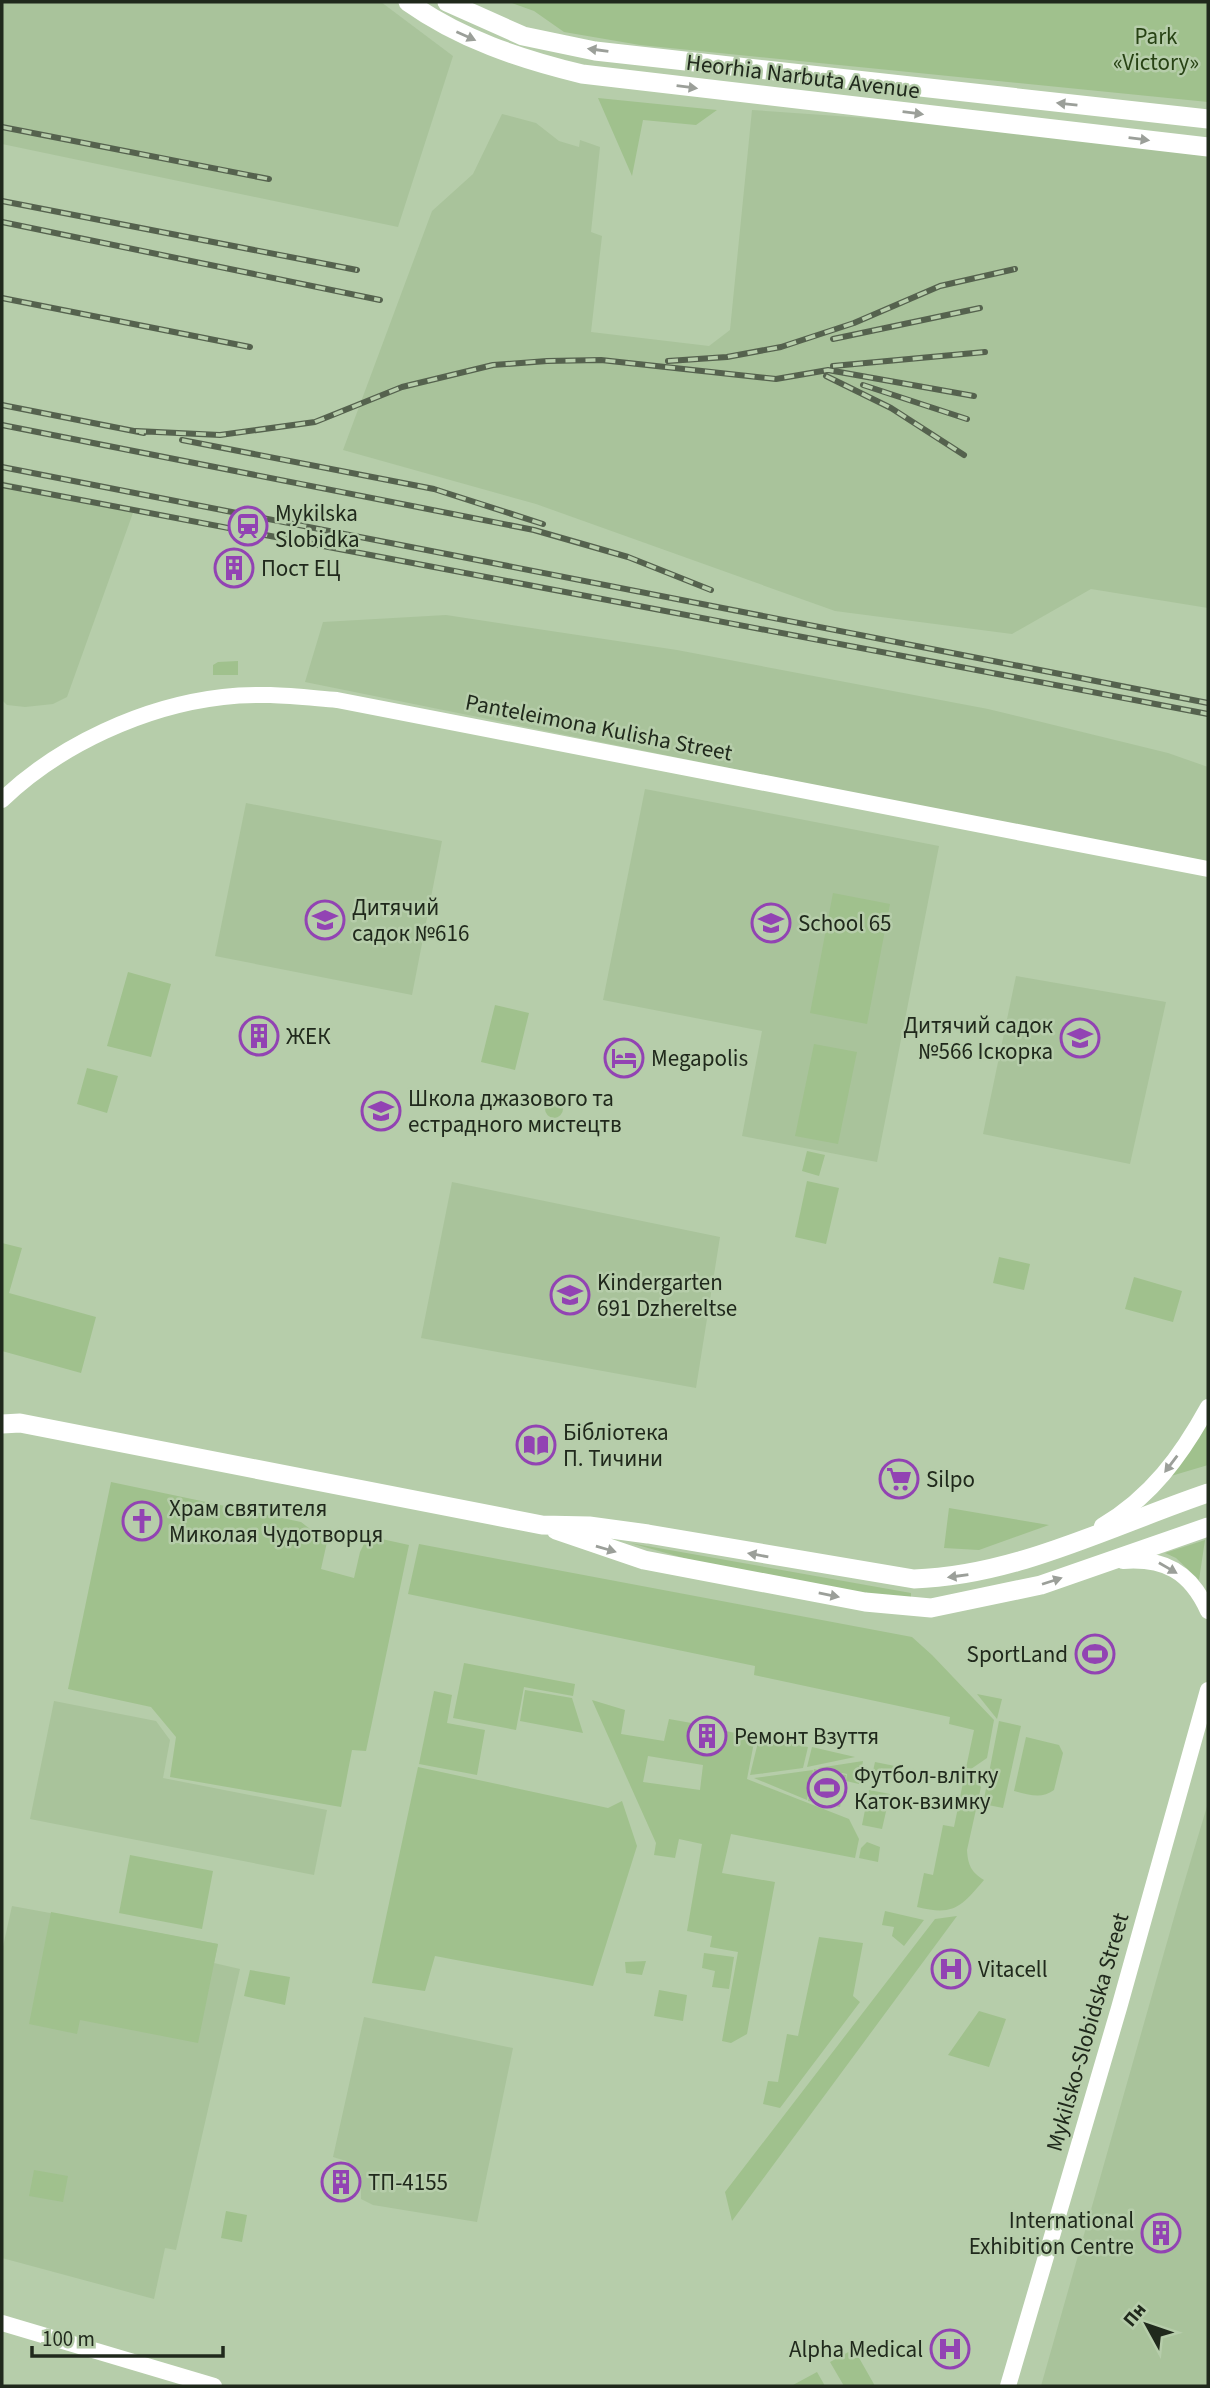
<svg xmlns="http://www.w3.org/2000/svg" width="1210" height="2388" font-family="'Source Sans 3',sans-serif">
<rect width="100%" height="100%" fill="#b6cdaa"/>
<path fill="#a9c39b" d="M2,2H381L453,56L398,227L2,144Z
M752,110L909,121L1208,156V608L1091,589L1012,634L835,611L536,504L343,450L432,211L473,174L502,114L536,123L559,141L579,147L580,140L600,147L591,232L602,236L591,332L709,346L730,330Z
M2,481L134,510L67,697L53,704L25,707L7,705L2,700Z
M446,615L677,650L988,709L1168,753L1208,767V865L305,682L323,622Z
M645,789L939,846L877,1162L742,1136L762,1031L603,1000Z
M246,803L442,841L412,995L215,956Z
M1016,976L1166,1002L1130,1164L983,1134Z
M452,1182L720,1237L696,1388L421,1338Z
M54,1701L156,1721L170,1740L163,1778L327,1810L314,1875L30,1819Z
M1208,1803V2386H1041L1179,1900Z
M12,1906L218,1944L214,1963L240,1969L176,2250L165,2248L154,2299L2,2258V1951Z
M364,2017L513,2048L477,2222L373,2205L361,2199V2174L346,2161L333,2157Z"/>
<path fill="#a0c18d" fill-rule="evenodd" d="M509,2H1208V102L640,45L564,32L534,11Z
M598,98L717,110L696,125L643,120L632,176Z
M238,661V675H213V665L218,662Z
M833,893L890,904L867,1024L810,1013Z
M128,972L171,984L151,1057L107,1046Z
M495,1005L529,1013L515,1070L481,1062Z
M814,1044L857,1052L838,1144L795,1136Z
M87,1068L118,1076L107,1113L77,1104Z
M545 1109a9 9 0 1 1 18 0a9 9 0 1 1-18 0Z
M807,1151L825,1155L819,1176L802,1171Z
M807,1181L839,1188L826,1244L795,1237Z
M2,1243L22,1248L9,1293L96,1317L81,1373L2,1351Z
M999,1257L1030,1264L1024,1290L993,1283Z
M1134,1277L1182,1291L1173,1322L1125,1309Z
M1208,1423V1465L1171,1476Z
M111,1482L301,1522L327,1542L321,1569L354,1578L360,1552L368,1536L409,1545L366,1751L352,1750L341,1807L170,1777L176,1737L151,1707L68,1689Z
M949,1508L1049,1525L979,1550L944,1548Z
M1205,1540L1199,1580L1176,1558L1165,1553Z
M630,1543L911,1593V1599L885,1597L720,1568Z
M419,1544L912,1637L932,1655L994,1720L987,1758L971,1769L966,1768L974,1730L949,1724L950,1717L754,1675L755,1666L408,1594Z
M464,1663L575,1684L573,1696L524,1687L516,1730L453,1718Z
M525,1690L572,1698L583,1733L520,1721Z
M434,1691L452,1695L447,1723L485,1730L477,1775L419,1764Z
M977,1694L1002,1699L997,1719Z
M592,1700L625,1710L621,1734L664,1741L669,1719L697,1724L694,1743L718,1747L721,1730L755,1737L747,1779L849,1819L859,1839L855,1858L731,1834L722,1873L775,1882L747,2034L731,2043L722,2041L738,1952L710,1947L712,1936L687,1931L702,1844L679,1839L675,1858L654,1855L656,1843ZM648,1756L703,1765L700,1790L643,1782Z
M999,1721L1021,1726L1003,1808L983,1804Z
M1026,1737L1059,1745L1063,1753L1054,1790C1041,1800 1028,1794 1014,1791Z
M759,1738L808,1747L803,1768L750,1775Z
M812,1747L855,1757L807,1767Z
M863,1761L859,1784L846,1781L847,1774L818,1768Z
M875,1762L895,1766L893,1775L873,1771Z
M418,1767L608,1808L622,1801L637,1846L593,1986L435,1956L425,1991L372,1983Z
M814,1769L846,1775L840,1807L808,1801Z
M813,1770L807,1800L754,1778Z
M965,1773L971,1774L981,1787L967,1850C968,1865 971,1872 984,1880C961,1907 954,1916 917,1907L924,1873L933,1875L943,1825L954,1827Z
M869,1790L890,1794L882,1829L862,1825Z
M867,1842L880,1847L878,1862L859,1858L861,1848Z
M130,1855L213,1871L202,1929L119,1913Z
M885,1911L924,1920L904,1946L892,1936L894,1927L882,1925Z
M51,1912L218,1944L198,2043L80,2020L77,2034L29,2024Z
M957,1916L732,2221L725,2192L935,1919Z
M819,1937L863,1943L853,1996L860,2002L780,2108L763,2104L768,2081L778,2082L787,2034L798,2036Z
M704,1953L734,1957L729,1989L712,1987L715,1971L702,1968Z
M646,1961L642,1975L626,1973L625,1962Z
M250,1970L290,1977L285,2005L244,1996Z
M659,1990L687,1995L683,2021L654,2016Z
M979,2011L1006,2019L989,2067L948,2055Z
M34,2170L68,2176L63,2202L29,2196Z
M226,2211L247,2215L242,2242L221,2238Z
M854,2349L875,2386H844L830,2362Z
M817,2372L825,2386H794L793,2385Z"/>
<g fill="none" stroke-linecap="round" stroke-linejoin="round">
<path stroke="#fff" stroke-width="16" d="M2,800C59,745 144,706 223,697C261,692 299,697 337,700L1208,869
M1102,1526C1151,1497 1181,1456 1208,1407
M1123,1561C1164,1558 1190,1571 1208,1611
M2,2323L214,2386
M1008,2386L1119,2008L1208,1690"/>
<path stroke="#fff" stroke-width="19" d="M408,2C460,39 520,59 582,74L1208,147
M447,2L523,36L595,51L1208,119
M2,1424L20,1423L542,1525L589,1526L648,1534L914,1579C1016,1576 1113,1525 1208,1493
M556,1530L644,1560L865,1602L931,1608L1041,1585L1208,1527"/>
<defs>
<path id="rail" d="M2,127L269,179
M2,201L357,270
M2,222L380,300
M2,298L250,347
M833,339L980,308
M668,361L727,357L781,347L854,323L940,286L1015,269
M833,366L985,352
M826,376L891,408L964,455
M863,385L967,419
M2,405L144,433
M2,425L534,530L628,557L711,590
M136,431L220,435L315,422L402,387L493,365L547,361L601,360L776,379L828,370L974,396
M182,440L434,489L543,524
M2,467L1208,703
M2,485L1208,714"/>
</defs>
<use href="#rail" stroke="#55624e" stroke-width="6"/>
<use href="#rail" stroke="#b6cdaa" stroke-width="3.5" stroke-dasharray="10" stroke-linecap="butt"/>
</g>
<defs><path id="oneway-solid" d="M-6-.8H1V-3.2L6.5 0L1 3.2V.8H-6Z" transform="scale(1.75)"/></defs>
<g fill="#9b9f99">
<use href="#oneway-solid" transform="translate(466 36) rotate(24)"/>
<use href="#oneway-solid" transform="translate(598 50) rotate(-172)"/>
<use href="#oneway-solid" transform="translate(687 87) rotate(7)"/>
<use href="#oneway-solid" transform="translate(1067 104) rotate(-174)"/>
<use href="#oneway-solid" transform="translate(913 113) rotate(7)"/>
<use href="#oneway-solid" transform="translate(1139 139) rotate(7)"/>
<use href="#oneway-solid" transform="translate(1171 1464) rotate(127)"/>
<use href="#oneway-solid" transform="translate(606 1549) rotate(16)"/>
<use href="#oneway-solid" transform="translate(758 1555) rotate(-170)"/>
<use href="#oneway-solid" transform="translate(1168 1568) rotate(30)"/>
<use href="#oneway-solid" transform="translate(958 1576) rotate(172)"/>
<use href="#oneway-solid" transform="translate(1052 1581) rotate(-18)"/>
<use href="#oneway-solid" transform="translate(829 1595) rotate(11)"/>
</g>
<defs>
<symbol id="station-ring" viewBox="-11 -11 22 22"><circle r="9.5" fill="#b6cdaa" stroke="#9243b3" stroke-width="1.5"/><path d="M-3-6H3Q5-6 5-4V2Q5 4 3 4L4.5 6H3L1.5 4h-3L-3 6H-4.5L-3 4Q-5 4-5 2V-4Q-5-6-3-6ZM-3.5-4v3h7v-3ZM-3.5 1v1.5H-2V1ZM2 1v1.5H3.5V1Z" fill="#9243b3"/></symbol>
<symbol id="building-ring" viewBox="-11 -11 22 22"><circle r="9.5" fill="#b6cdaa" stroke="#9243b3" stroke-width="1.5"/><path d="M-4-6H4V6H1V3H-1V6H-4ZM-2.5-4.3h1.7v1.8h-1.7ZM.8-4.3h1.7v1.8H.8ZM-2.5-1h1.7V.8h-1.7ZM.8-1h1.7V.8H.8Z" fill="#9243b3"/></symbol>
<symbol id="school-ring" viewBox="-11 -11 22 22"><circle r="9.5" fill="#b6cdaa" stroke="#9243b3" stroke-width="1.5"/><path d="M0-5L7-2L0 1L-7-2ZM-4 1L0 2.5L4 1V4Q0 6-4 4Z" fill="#9243b3"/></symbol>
<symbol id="hotel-ring" viewBox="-11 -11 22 22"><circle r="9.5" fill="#b6cdaa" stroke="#9243b3" stroke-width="1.5"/><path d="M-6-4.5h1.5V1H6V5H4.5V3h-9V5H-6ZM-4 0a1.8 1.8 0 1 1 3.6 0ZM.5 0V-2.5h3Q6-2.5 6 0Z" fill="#9243b3"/></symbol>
<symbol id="library-ring" viewBox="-11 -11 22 22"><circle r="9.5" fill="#b6cdaa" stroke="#9243b3" stroke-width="1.5"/><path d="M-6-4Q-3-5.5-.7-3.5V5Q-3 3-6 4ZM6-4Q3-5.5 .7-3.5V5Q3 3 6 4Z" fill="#9243b3"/></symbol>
<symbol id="supermarket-ring" viewBox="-11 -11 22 22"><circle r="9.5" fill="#b6cdaa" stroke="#9243b3" stroke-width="1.5"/><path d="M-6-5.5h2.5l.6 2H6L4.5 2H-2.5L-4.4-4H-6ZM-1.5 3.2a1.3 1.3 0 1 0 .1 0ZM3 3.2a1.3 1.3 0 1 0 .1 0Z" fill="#9243b3"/></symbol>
<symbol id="church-ring" viewBox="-11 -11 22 22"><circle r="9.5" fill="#b6cdaa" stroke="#9243b3" stroke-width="1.5"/><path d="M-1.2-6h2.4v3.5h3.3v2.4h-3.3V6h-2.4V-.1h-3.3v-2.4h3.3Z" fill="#9243b3"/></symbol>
<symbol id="stadium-ring" viewBox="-11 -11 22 22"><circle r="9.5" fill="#b6cdaa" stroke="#9243b3" stroke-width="1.5"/><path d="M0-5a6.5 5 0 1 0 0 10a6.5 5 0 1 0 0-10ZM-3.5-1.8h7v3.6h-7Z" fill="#9243b3"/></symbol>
<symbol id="hospital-ring" viewBox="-11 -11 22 22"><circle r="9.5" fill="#b6cdaa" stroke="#9243b3" stroke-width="1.5"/><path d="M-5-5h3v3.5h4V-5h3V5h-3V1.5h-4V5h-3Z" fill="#9243b3"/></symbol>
</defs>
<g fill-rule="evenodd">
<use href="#station-ring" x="226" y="504" width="44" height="44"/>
<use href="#building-ring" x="212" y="546" width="44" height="44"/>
<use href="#school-ring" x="303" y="898" width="44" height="44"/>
<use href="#school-ring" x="749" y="901" width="44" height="44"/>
<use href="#building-ring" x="237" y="1014" width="44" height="44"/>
<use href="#school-ring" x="1058" y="1016" width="44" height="44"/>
<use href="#hotel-ring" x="602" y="1036" width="44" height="44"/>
<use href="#school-ring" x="359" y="1089" width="44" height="44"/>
<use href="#school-ring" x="548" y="1273" width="44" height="44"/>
<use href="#library-ring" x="514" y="1423" width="44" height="44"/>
<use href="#supermarket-ring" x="877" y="1457" width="44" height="44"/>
<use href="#church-ring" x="120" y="1499" width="44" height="44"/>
<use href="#stadium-ring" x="1073" y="1632" width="44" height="44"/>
<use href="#building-ring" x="685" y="1714" width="44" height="44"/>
<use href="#stadium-ring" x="805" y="1766" width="44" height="44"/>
<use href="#hospital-ring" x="929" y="1947" width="44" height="44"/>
<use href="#building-ring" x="319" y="2160" width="44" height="44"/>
<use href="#building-ring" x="1139" y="2211" width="44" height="44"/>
<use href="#hospital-ring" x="928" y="2327" width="44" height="44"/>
</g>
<g text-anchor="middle" stroke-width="5" stroke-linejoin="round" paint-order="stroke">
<g font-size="23" fill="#274214" stroke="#b6cdaa">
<text x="1156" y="44">Park<tspan x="1156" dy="26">«Victory»</tspan></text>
</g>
<g font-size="23" fill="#20291c" stroke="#b6cdaa">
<text transform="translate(803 76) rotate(7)" y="8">Heorhia Narbuta Avenue</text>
<text transform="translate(599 727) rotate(11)" y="8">Panteleimona Kulisha Street</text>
<text transform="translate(1087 2032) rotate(-74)" y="8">Mykilsko-Slobidska Street</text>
</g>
<g font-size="23" fill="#20291c" stroke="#b6cdaa" text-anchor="start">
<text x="275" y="521">Mykilska<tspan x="275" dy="26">Slobidka</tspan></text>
<text x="261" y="576">Пост ЕЦ</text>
<text x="352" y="915">Дитячий<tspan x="352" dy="26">садок №616</tspan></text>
<text x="798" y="931">School 65</text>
<text x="1053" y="1033" text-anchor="end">Дитячий садок<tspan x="1053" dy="26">№566 Іскорка</tspan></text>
<text x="286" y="1044">ЖЕК</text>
<text x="651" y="1066">Megapolis</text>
<text x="408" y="1106">Школа джазового та<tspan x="408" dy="26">естрадного мистецтв</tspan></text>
<text x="597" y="1290">Kindergarten<tspan x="597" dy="26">691 Dzhereltse</tspan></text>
<text x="563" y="1440">Бібліотека<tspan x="563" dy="26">П. Тичини</tspan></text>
<text x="926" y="1487">Silpo</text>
<text x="169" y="1516">Храм святителя<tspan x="169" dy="26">Миколая Чудотворця</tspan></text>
<text x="1068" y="1662" text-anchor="end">SportLand</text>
<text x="734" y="1744">Ремонт Взуття</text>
<text x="854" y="1783">Футбол-влітку<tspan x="854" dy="26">Каток-взимку</tspan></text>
<text x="978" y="1977">Vitacell</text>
<text x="368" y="2190">ТП-4155</text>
<text x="1134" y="2228" text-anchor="end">International<tspan x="1134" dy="26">Exhibition Centre</tspan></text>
<text x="923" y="2357" text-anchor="end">Alpha Medical</text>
</g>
</g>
<rect width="1210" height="2388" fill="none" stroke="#20291c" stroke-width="7"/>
<g transform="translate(1147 2325) rotate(310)" stroke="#b6cdaa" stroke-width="5" paint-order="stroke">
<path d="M0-5L12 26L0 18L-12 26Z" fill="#20291c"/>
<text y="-10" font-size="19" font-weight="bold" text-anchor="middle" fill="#20291c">Пн</text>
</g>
<path d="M32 2346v10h191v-10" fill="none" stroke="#20291c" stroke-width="3.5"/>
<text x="42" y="2346" font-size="21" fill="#20291c" stroke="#b6cdaa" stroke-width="5" paint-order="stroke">100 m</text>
</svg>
